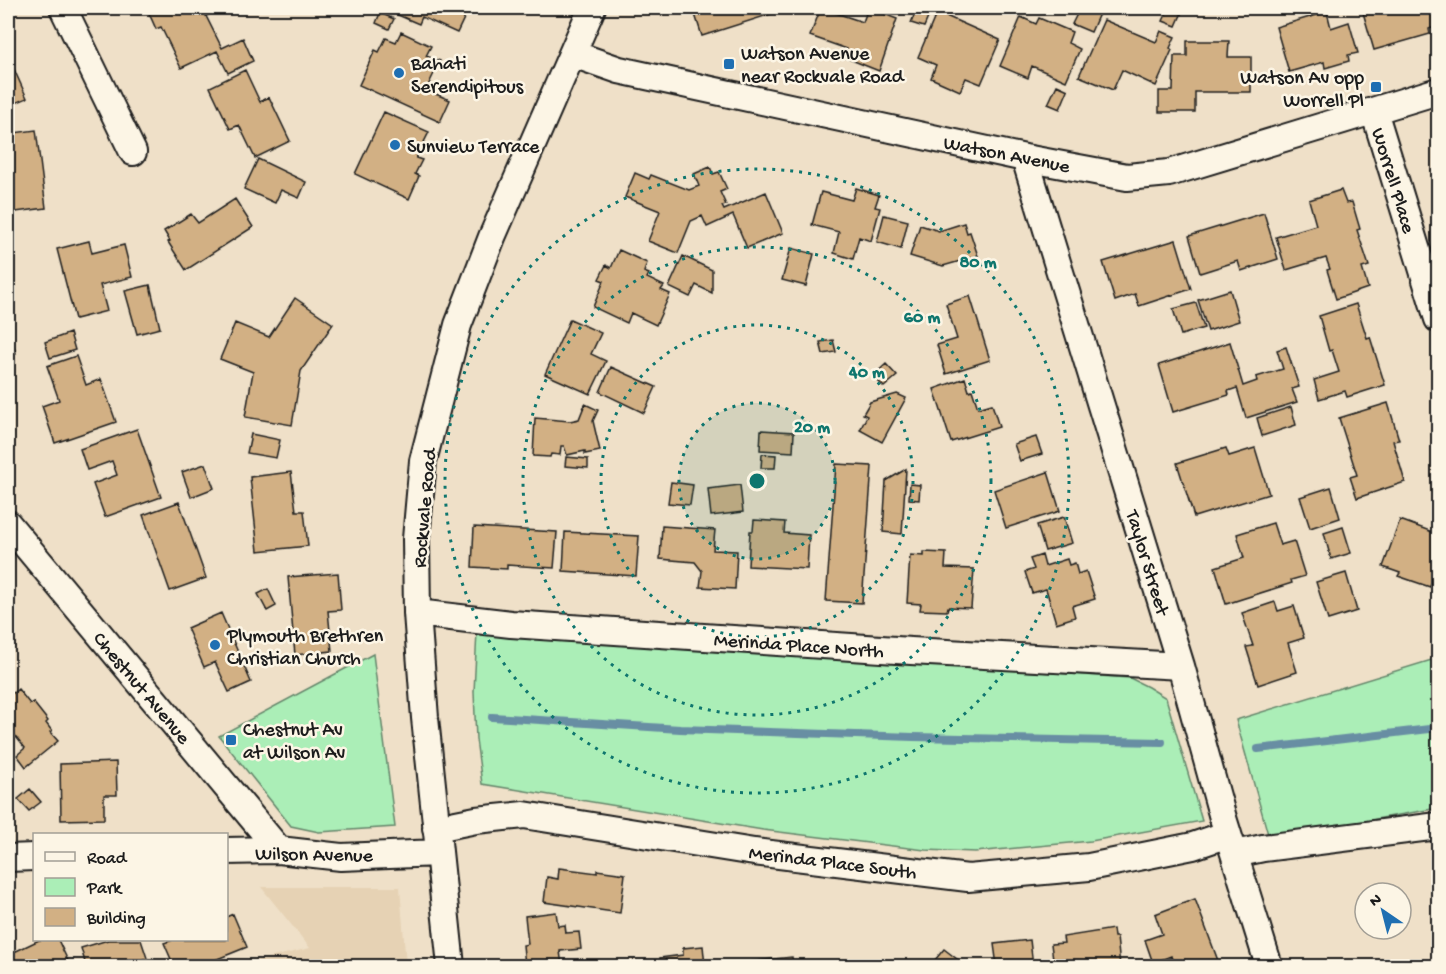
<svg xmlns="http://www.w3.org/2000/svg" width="1446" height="974" font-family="'Gochi Hand',sans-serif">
<rect width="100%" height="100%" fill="#efe0c8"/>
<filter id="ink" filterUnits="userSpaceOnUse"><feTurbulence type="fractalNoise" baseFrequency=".0167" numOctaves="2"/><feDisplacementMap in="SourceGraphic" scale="12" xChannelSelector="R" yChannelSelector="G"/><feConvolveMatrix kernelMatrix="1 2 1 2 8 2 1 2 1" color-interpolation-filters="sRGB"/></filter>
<g filter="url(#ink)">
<path fill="#e6d2b4" d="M261,887H400L406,966H235L310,948Z"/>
<path fill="#abeeb7" stroke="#64856a" stroke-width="1.5" d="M477,631L802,656L1130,678L1148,687L1166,698L1202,821L1091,841L975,852L925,850L763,830L482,784L476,739L474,692Z
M373,654L395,827L319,832L291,826L219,736Z
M1438,658V808L1269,838L1236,720Z"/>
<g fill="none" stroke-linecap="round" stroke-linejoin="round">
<path stroke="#688ea3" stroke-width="8" d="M492,717L680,729L913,737L1162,742
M1258,749L1438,728"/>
</g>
<path fill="#d2b084" stroke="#1c1c1c" stroke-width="1.5" d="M154,8H216L217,10L206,16L222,48L243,38L253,61L228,73L217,51L181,68L161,27L156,29L148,11Z
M393,8H483L480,14L468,10L457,33L422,17L419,24L391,12Z
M693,8H773L774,13L702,36Z
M821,8L863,22L868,8L897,19L879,71L844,57L847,49L810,36Z
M917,8L930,13L924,27L911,23Z
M1080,8L1101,9L1091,32L1072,24Z
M1169,8H1184L1176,26L1163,21Z
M1368,8H1438V26L1429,29L1430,34L1374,50L1362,9Z
M937,12L1000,40L981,84L966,78L960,91L931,78L936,65L918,57Z
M1327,12L1331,28L1349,22L1358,53L1348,55L1349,61L1325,68L1324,62L1289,72L1276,27Z
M380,13L394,19L389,29L376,23Z
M1021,17L1036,24L1039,18L1072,32L1068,43L1080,49L1066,81L1032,66L1028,78L1000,66Z
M1104,20L1156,42L1161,31L1175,37L1170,48L1172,50L1156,86L1122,70L1113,90L1079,76Z
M401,32L431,46L426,56L440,61L426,90L450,100L440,122L359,85L375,50L379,52L386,38L396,42Z
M1187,41H1229L1228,57H1251V92H1195V112H1159V91H1173L1174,56H1187Z
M8,56L27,98L8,106Z
M245,70L260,102L269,97L290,141L255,158L239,125L230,129L210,87Z
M1057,85L1068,90L1060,109L1048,104Z
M384,112L429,132L416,158L422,160L415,174L419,176L409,199L355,174Z
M13,122L14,133L36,130L46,208L8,213V123Z
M258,159L306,182L299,198L281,190L275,203L244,189Z
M710,167L713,174L719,172L727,189L720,192L726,205L722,206L724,210L766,192L783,233L747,248L733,215L707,227L702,216L691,221L678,253L648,241L660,211L625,197L635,173L649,179L651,175L689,190L699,186L694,174Z
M856,188L879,195L875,207L880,208L871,241L859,237L853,259L834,253L839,232L812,225L821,192L852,200Z
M1341,190L1346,203L1352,202L1360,229L1357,230L1369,266L1362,268L1368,288L1336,299L1327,270L1330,269L1326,258L1286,270L1276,237L1316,225L1309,200Z
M235,199L253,227L186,270L168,242L170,241L164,231L191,214L198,223Z
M1264,213L1278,259L1241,271L1238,261L1200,273L1189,236Z
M884,215L908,221L901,249L877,242Z
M964,223L967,233L970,232L978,256L943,266L910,256L920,225L939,231Z
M1176,240L1191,289L1139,306L1135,294L1115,301L1103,262Z
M89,241L92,253L124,245L132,277L100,285L107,311L75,319L57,249Z
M791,248L814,254L806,286L782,280Z
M619,250L647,263L644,272L649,274L647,278L664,286L661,290L670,294L656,325L631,313L627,323L593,307L604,281L599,279L606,265L611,268Z
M683,256L712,270V293L696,285L690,297L669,287Z
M150,285L160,328L137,334L125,291Z
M1230,290L1239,321L1208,331L1198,300Z
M970,296L990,360L946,374L937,345L957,339L946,304Z
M295,298L333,324L301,371L292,425L245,417L253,372L220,359L235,323L269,337Z
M1196,303L1204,328L1181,335L1173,309Z
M1356,304L1367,338L1370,337L1385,385L1347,397L1345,391L1319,399L1314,380L1339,372L1332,350L1329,351L1319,316Z
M570,319L601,333L591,354L606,361L590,394L545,374Z
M8,333L16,353L8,356Z
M70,333L75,350L50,358L45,342Z
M833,340L836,352L823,354L820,342Z
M1230,342L1243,386L1257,381L1256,377L1283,369L1277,350L1286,347L1299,387L1292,389L1297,402L1246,418L1237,388L1228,391L1229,395L1173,412L1159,365Z
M76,356L86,385L101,379L116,422L55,443L42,406L59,400L47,366Z
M886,364L897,376L884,387L873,376Z
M611,367L656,387L644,413L600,392Z
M965,378L969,391L972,390L978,408L992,404L999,427L951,442L934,389Z
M897,394L906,398L882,442L860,430L867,416L863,414L870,402Z
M1388,403L1399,440L1393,441L1405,482L1357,498L1350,477L1357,475L1339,418Z
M585,404L598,410L593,421L600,451L585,454V451L567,455L564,446H561L560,455L551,454L550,457L533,456L535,418L570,421L579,419Z
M1291,407L1296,425L1262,436L1257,418Z
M137,429L161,497L105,517L93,484L117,475L112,461L87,470L80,449Z
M761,430L794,432L793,452L760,450Z
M251,434L280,440L276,458L247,453Z
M1036,437L1042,454L1020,461L1014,444Z
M1226,448L1229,456L1255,448L1269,494L1194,517L1177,463Z
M762,454L776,455L775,468H761Z
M566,457L588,459V468L565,466Z
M205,464L214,488L191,497L182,472Z
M836,464L872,466L862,603L826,601Z
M906,469L902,534L883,532L886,481Z
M291,472L296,511H304L308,546L258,551L250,477Z
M1048,472L1060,511L1006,528L994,490Z
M671,482L693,485L690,505L668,503Z
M910,484L920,485L919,500L909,499Z
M740,485L743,512L711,516L708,489Z
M1331,487L1340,518L1310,528L1300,497Z
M179,502L206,578L170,591L143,515Z
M1064,517L1072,543L1045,551L1037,525Z
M754,520L785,522L784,533L809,535L807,569L748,566L750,531H753Z
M1400,520L1438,534V586L1431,584L1430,587L1398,576L1400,573L1383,567Z
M1273,523L1280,545L1294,541L1305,576L1291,580L1292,583L1226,604L1215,567L1244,558L1237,534Z
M662,526L715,530L713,550L737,551L735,589L700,587L702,571L695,562L660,559Z
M474,527L557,532L554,568L507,565V569L472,567Z
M1343,527L1351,553L1331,559L1324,533Z
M565,532L639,536L636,576L563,571Z
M924,552L946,553L945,568L974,569L971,608L948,607L947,611L920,610L921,604L907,603L910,555L924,556Z
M1042,555L1045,566L1067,559L1069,565L1075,563L1078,574L1086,571L1095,599L1072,606L1075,617L1056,623L1046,589L1032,593L1025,572L1034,569L1030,559Z
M338,573L341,610L328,611L332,651L295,655L288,577Z
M1346,573L1357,611L1328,620L1316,582Z
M268,589L276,606L267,611L258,594Z
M1275,602L1278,611L1294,606L1304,638L1288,643L1297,672L1258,685L1246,647L1253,646L1242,613Z
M221,613L251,682L229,692L215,662L204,667L187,628Z
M18,689L30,704L33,702L48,721L46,723L52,731L50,732L58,741L26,767L17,755L25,748L8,727V697Z
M116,762L117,795H104V819L61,820L60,764Z
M30,789L41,802L29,811L18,799Z
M559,868L597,873V870L625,874L620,913L544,902L547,877L558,879Z
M1195,899L1220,966H1174L1171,956L1153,963L1145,940L1162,934L1155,914Z
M556,912L558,926L565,925L566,933L579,932L581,949L560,951L562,966L525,965L523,945L528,944L525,916Z
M233,914L247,947L200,966H174L164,943L173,940H226V917Z
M1113,929L1114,937H1117L1120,966H1054L1051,944L1064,943L1063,937Z
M39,940H58L70,965L9,966L8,955Z
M108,940H141L147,958L133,963L134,966H86L81,948Z
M1030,940L1033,966H997L994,944Z
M703,946L705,966H661L660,958L683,955V948Z
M944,949L966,966H930Z
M792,957L793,966H748L747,962Z"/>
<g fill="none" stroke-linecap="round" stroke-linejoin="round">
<defs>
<path id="minor" d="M63,8L133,152
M573,54L619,70L1025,158L1127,177L1169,173L1438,91
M1374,111L1438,319
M1025,158L1181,666L1223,818L1269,966
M8,524L279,850
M417,613L511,624L911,651L1181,666
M436,828L476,820L524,815L754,852L968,878L1089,867L1193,846L1228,834
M226,851L279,850L341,857L438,853
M1235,854L1263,848L1438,826
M8,858L34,857
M451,966L425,718L417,613L416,539L423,461L458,325L492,237L592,8"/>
</defs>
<use href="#minor" stroke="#1c1c1c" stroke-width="30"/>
<use href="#minor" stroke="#fcf5e5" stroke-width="26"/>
</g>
</g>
<circle cx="757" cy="481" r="78" fill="#0f766e" fill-opacity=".12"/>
<g fill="none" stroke="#0f766e" stroke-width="3" stroke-dasharray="3 6">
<circle cx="757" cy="481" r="78"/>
<circle cx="757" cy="481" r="156"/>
<circle cx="757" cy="481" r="234"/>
<circle cx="757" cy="481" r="312"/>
</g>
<g fill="#1f6fb2" stroke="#fcf5e5" stroke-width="2">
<rect x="723" y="58" width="12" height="12" rx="3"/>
<circle cx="399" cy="73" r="6"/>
<rect x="1370" y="81" width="12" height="12" rx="3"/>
<circle cx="395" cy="145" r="6"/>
<circle cx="215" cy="645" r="6"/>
<rect x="225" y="734" width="12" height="12" rx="3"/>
</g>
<g text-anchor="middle" stroke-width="5" stroke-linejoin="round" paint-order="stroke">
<g font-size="20" fill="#1c1c1c" stroke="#fcf5e5" text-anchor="start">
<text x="741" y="59">Watson Avenue<tspan x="741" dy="23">near Rockvale Road</tspan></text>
<text x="411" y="69">Bahati<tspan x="411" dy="23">Serendipitous</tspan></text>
<text x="1364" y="83" text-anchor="end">Watson Av opp<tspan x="1364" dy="23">Worrell Pl</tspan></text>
<text x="407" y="152">Sunview Terrace</text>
<text x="227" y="641">Plymouth Brethren<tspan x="227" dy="23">Christian Church</tspan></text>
<text x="243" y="735">Chestnut Av<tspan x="243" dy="23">at Wilson Av</tspan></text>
</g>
<g font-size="20" fill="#1c1c1c" stroke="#fcf5e5">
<text transform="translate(1007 153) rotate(11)" y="7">Watson Avenue</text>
<text transform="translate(1395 180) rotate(73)" y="7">Worrell Place</text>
<text transform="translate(423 508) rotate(-85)" y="7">Rockvale Road</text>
<text transform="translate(1149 562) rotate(73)" y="7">Taylor Street</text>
<text transform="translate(799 644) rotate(4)" y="7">Merinda Place North</text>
<text transform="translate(143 687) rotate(50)" y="7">Chestnut Avenue</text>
<text transform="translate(314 853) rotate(1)" y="7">Wilson Avenue</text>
<text transform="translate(833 861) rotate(7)" y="7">Merinda Place South</text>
</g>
</g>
<circle cx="757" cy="481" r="9" fill="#0f766e" stroke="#fcf5e5" stroke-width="3"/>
<g font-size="18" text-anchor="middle" font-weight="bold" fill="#0f766e" stroke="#fcf5e5" stroke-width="5" stroke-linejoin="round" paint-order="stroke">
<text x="978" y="267">80 m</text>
<text x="922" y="322">60 m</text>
<text x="867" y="377">40 m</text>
<text x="812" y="432">20 m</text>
</g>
<rect width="1446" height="974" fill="none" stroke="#fcf5e5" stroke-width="30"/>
<rect x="15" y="15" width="1416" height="944" fill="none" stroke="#1c1c1c" stroke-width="2" filter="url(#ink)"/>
<rect x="33" y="833" width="195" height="108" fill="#fcf5e5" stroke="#a29e95" stroke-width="1.5"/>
<rect x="45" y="852" width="30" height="9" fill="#fcf5e5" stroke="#a29e95" stroke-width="1.5"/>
<text x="87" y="863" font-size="18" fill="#1c1c1c">Road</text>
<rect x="45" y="878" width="30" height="18" fill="#abeeb7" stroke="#a29e95" stroke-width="1.5"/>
<text x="87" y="893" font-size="18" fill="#1c1c1c">Park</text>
<rect x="45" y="908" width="30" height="18" fill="#d2b084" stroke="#a29e95" stroke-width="1.5"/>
<text x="87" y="923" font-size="18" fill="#1c1c1c">Building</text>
<g transform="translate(1383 911) rotate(325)"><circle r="28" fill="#fcf5e5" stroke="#a29e95" stroke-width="1.5"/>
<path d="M0-4.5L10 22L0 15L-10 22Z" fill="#1f6fb2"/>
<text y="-9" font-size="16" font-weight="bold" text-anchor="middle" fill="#1c1c1c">N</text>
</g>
</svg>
